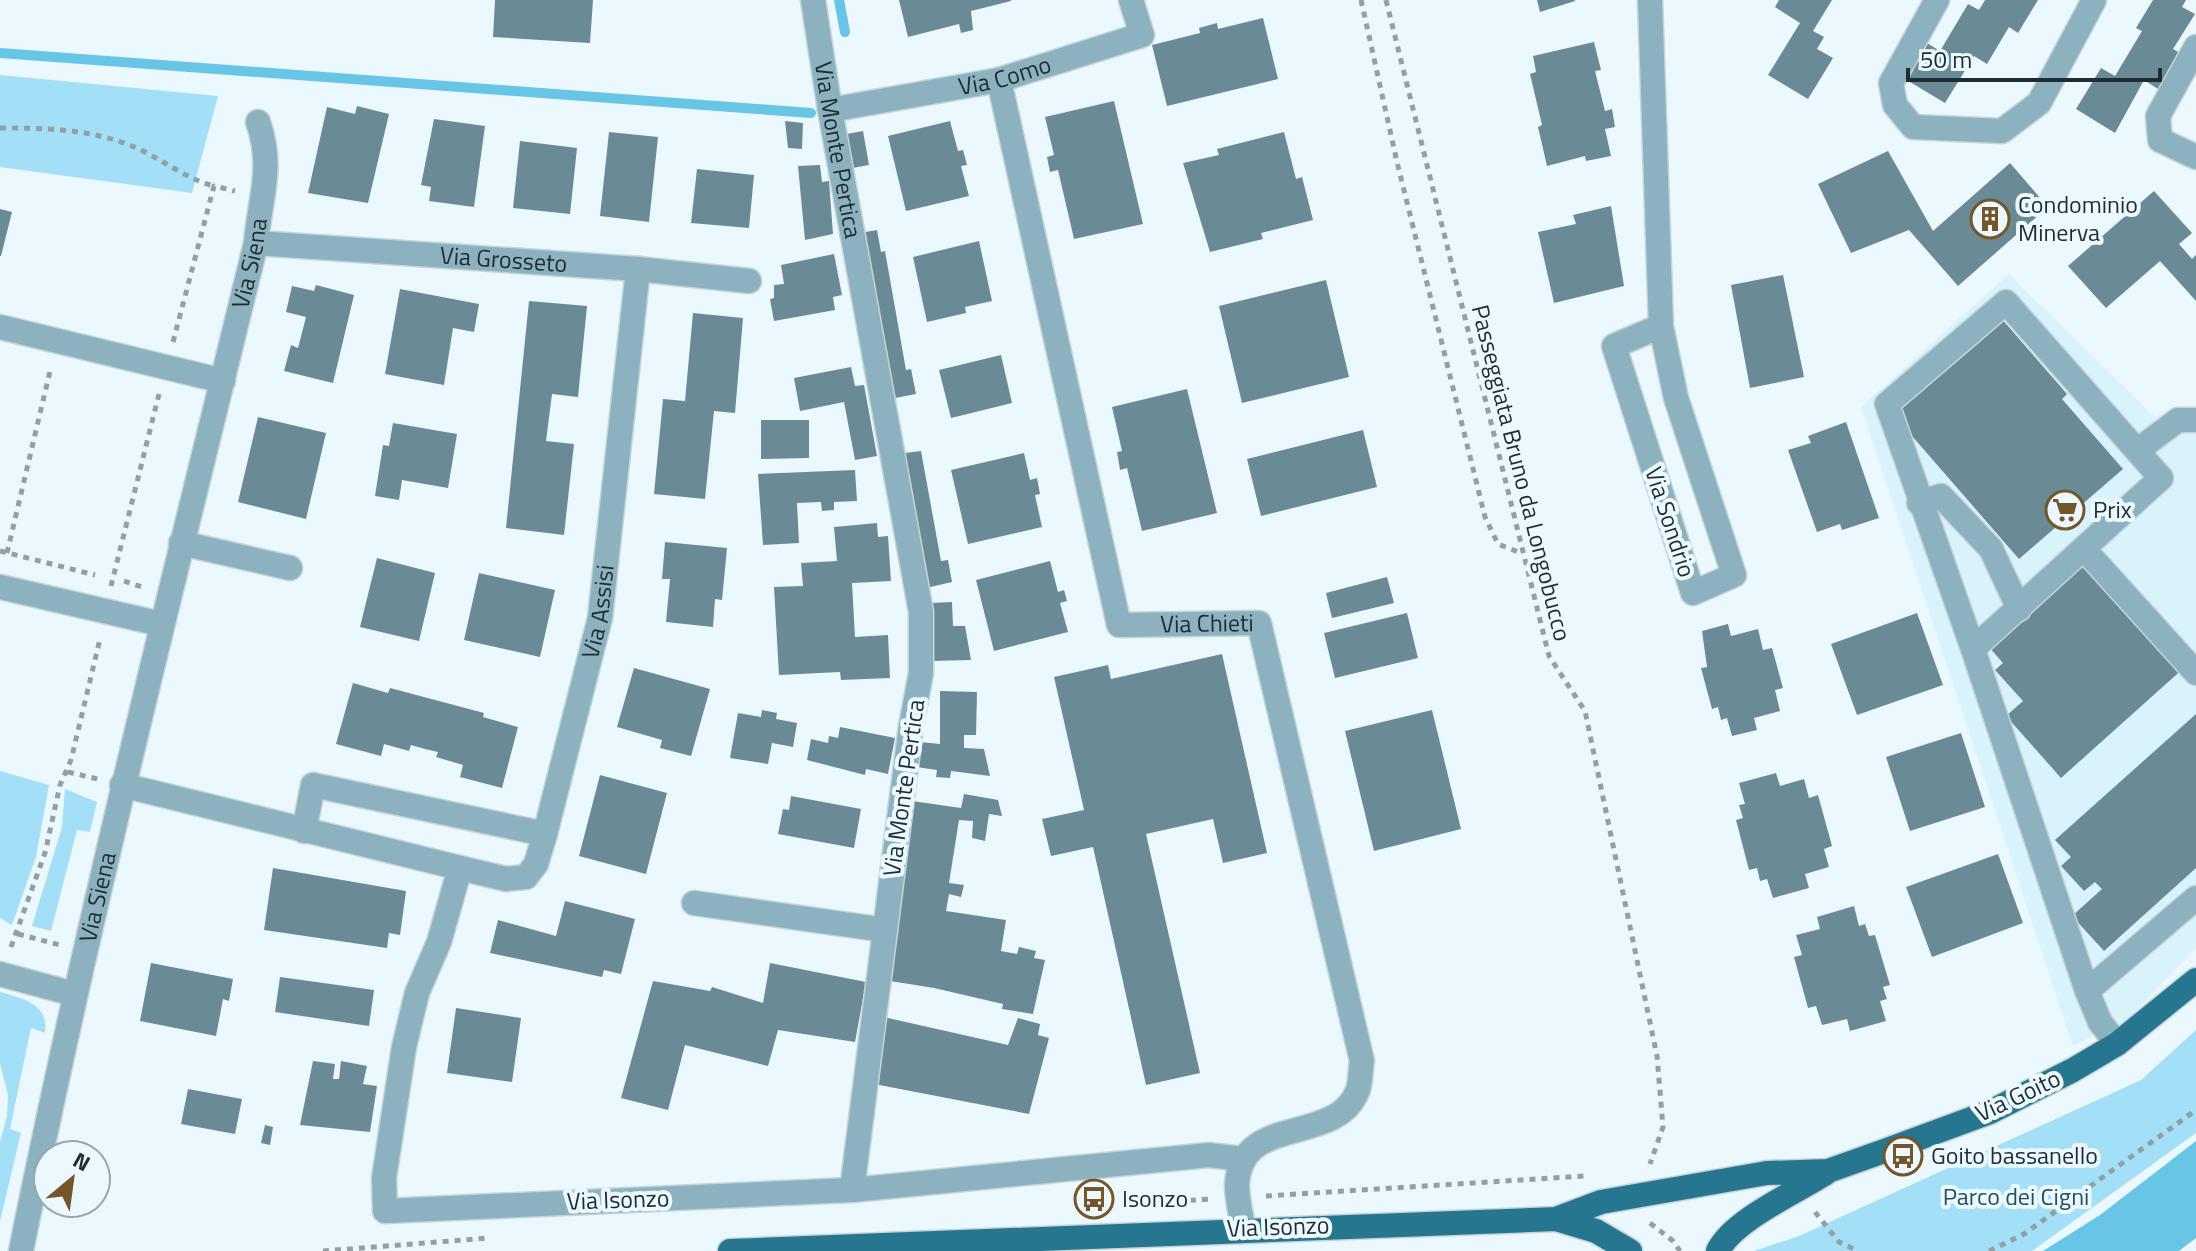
<svg xmlns="http://www.w3.org/2000/svg" width="2196" height="1251" font-family="'Titillium Web',sans-serif">
<rect width="100%" height="100%" fill="#ebf9fe"/>
<path fill="#d9f3fd" d="M2009,274L2154,416L2196,410V948L2129,1018L2073,1046L1861,407Z"/>
<path fill="#a3dff6" d="M0,75L218,96L192,193L0,167Z
M0,771L49,785L36,857L12,925L0,918Z
M65,789L97,802L90,832L77,830L51,931L32,926L62,827Z
M0,992C23,999 49,1003 45,1033L31,1028L10,1129L21,1133L0,1221V1142L7,1115L8,1095L0,1064Z
M2196,1030V1133L2032,1251H1754L1799,1236L2141,1080Z"/>
<path fill="#68c5e6" d="M2196,1141V1238L2179,1251H2043L2100,1215Z"/>
<g fill="none" stroke-linecap="round" stroke-linejoin="round">
<path stroke="#68c5e6" stroke-width="10" d="M839,0L845,32
M0,53L811,113"/>
</g>
<path fill="#6a8a96" d="M495,0H593L590,43L493,37Z
M899,0H1011V1L971,11L973,30L961,33L959,24L908,37Z
M1537,0H1575V1L1540,12Z
M1779,0H1832L1813,31L1824,37L1817,49L1833,58L1808,99L1768,75L1800,23L1775,7Z
M1985,0H2038L2018,33L2009,27L1987,64L1974,56L1945,103L1905,79L1927,43L1940,51L1968,4L1979,10Z
M2153,0H2186L2182,7L2195,14L2173,49L2180,53L2158,89L2144,80L2115,133L2076,109L2101,68L2115,76L2142,31L2136,28Z
M1263,18L1278,79L1167,106L1152,45L1200,33L1199,28L1217,23L1218,29Z
M1594,42L1601,70L1595,71L1605,111L1612,109L1615,127L1605,129L1611,156L1586,161L1585,156L1547,166L1538,127L1542,125L1530,74L1536,72L1533,56Z
M1114,101L1143,224L1074,239L1058,170L1050,172L1047,157L1054,155L1045,117Z
M357,106L389,114L368,203L308,193L327,107L355,114Z
M434,119L485,126L474,207L429,201L431,187L421,185Z
M785,121L803,123L802,149L788,148Z
M950,121L958,151L963,150L967,165L961,166L969,196L906,211L888,136Z
M863,131L869,165L847,169L841,135Z
M609,132L658,137L649,222L600,216Z
M1284,132L1296,179L1302,177L1313,220L1261,233L1263,239L1210,252L1183,163L1219,155L1217,149Z
M520,141L577,148L570,214L513,208Z
M1888,151L1933,231L2010,163L2048,207L1958,286L1909,230L1851,253L1818,184Z
M820,165L822,182L829,181L833,234L805,240L798,166Z
M697,169L754,175L749,228L691,223Z
M2154,191L2192,233L2179,244L2192,259L2196,255V301L2160,261L2106,308L2068,266Z
M1611,206L1624,286L1554,303L1538,232L1576,224L1573,215Z
M0,209L12,212L1,256H0Z
M877,230L881,252L885,251L906,370L911,369L916,394L895,398L890,373L884,374L860,233Z
M979,241L992,301L965,307L966,313L927,322L913,257Z
M834,254L842,295L833,297L835,310L774,321L770,299L774,298V285L784,284L781,265Z
M1783,275L1804,377L1750,388L1731,285Z
M1326,280L1349,377L1242,403L1219,306Z
M316,285L354,295L333,383L284,371L291,345L298,348L306,317L286,312L292,286L314,291Z
M400,289L479,304L474,332L453,328L444,385L385,374Z
M529,301L587,306L578,397L552,394L546,441L574,444L564,535L506,528Z
M693,313L743,318L735,413L714,411L705,499L654,494L663,399L685,401Z
M2001,318L2067,394L2062,399L2123,469L2019,559L1892,413Z
M1001,355L1012,403L951,418L939,370Z
M851,367L855,386L864,385L877,456L855,460L844,402L800,411L794,378Z
M1187,389L1217,513L1142,531L1127,468L1120,470L1117,452L1122,451L1112,407Z
M258,417L326,433L306,519L238,502Z
M761,420H809V458L761,459Z
M1846,422L1879,518L1842,530L1840,524L1817,532L1788,450L1811,443L1808,436Z
M393,423L457,434L448,488L402,480L399,500L375,496L383,445L389,446Z
M1363,430L1377,487L1261,516L1247,459Z
M921,451L941,561L948,560L952,582L926,588L897,454Z
M1024,453L1030,480L1037,478L1040,494L1035,495L1042,527L968,544L951,470Z
M855,470L857,501L834,502V510L822,511L821,502L797,503L799,543L763,545L758,474Z
M877,523L878,537L888,536L891,581L852,583L855,637L888,635L890,678L841,680L840,672L779,675L774,587L803,586L801,563L837,561L834,527Z
M665,542L727,548L722,600L715,599L713,627L666,622L670,579H662Z
M2088,556L2186,666L2061,778L2006,716L2023,701L1995,670L2003,663L1988,646Z
M377,558L435,573L419,641L360,627Z
M1050,561L1058,592L1064,590L1067,601L1060,603L1068,632L994,651L976,580Z
M479,573L555,590L540,657L464,640Z
M1387,577L1394,603L1332,618L1326,593Z
M952,602L953,626H965L971,660L931,661L929,603Z
M1407,613L1418,658L1335,678L1324,633Z
M1917,613L1943,685L1857,715L1831,644Z
M1728,624L1731,636L1758,629L1763,650L1772,648L1783,688L1775,690L1780,711L1754,718L1757,730L1732,736L1727,718L1721,720L1718,707L1712,709L1701,668L1707,667L1702,631Z
M1222,654L1267,853L1223,863L1213,819L1146,834L1200,1073L1146,1085L1093,847L1051,856L1042,819L1084,810L1054,677L1108,665L1111,679Z
M634,668L710,689L691,756L660,748L662,740L617,727Z
M353,683L388,693L390,688L484,713L483,717L518,727L502,788L460,777L463,765L436,757L438,752L425,749L411,745L409,751L384,744L381,756L336,744Z
M940,691L977,692L976,735H964V748L984,749L990,776L951,771L950,778L936,777L937,770L916,767L920,742L940,744Z
M762,710L777,713L776,719L797,723L793,747L772,743L768,764L730,758L738,713L761,717Z
M1432,710L1461,829L1374,851L1345,731Z
M2196,714V868L2104,951L2072,916L2102,889L2095,882L2084,891L2061,866L2071,857L2055,840Z
M840,727L895,738L888,774L866,769L865,775L807,760L811,739L828,743L829,736L838,738Z
M1961,733L1985,807L1910,831L1886,757Z
M1776,773L1780,786L1804,779L1809,798L1818,795L1832,846L1824,849L1829,867L1805,874L1809,888L1773,898L1767,879L1760,881L1757,868L1749,870L1736,820L1743,818L1739,805L1745,804L1739,783Z
M600,775L667,793L646,874L579,856Z
M964,794L998,800L1002,816L989,814L985,841L972,838L973,821L959,820L949,883L964,885L961,897L949,894L946,911L1006,920L1001,951L1017,954L1019,947L1036,951L1034,958L1045,960L1033,1014L1002,1009L1003,1004L934,988L884,980L912,801L961,808Z
M791,796L861,809L854,848L778,834L783,809L789,810Z
M1998,854L2023,923L1932,957L1906,887Z
M273,868L406,891L400,935L389,933L387,948L264,930Z
M565,901L635,919L621,974L604,970L602,977L490,953L498,920L556,936Z
M1854,906L1859,926L1865,924L1869,936L1875,935L1890,985L1883,987L1887,999L1880,1001L1886,1021L1850,1031L1847,1019L1822,1025L1816,1006L1808,1008L1794,957L1802,955L1796,935L1820,929L1817,917Z
M151,963L233,979L229,1001L223,999L216,1036L140,1021Z
M770,963L866,982L855,1042L778,1030L768,1066L685,1045L668,1110L621,1098L653,981L710,991L712,987L763,1003Z
M280,977L374,990L369,1026L275,1012Z
M456,1008L521,1018L512,1082L447,1073Z
M879,1016L1008,1045L1018,1018L1040,1024L1038,1035L1049,1038L1029,1114L869,1083Z
M313,1061L335,1064L333,1079H339L341,1061L367,1066L363,1084L377,1086L370,1132L300,1125Z
M188,1089L242,1099L235,1134L181,1124Z
M265,1125L273,1127L270,1145L261,1143Z"/>
<g fill="none" stroke-linecap="round" stroke-linejoin="round">
<defs>
<g id="minor">
<path id="s1" d="M813,0L830,110L921,612V673L911,726L852,1190"/>
<path d="M1650,0L1661,326L1676,398L1734,575L1693,593L1614,346L1661,326"/>
<path d="M1937,0L1891,83L1895,105L1913,127L2002,131L2039,103L2094,0"/>
<path d="M2196,47L2158,116L2160,140L2196,157"/>
<path id="s2" d="M999,80L1119,625L1259,623L1362,1061C1360,1071 1361,1084 1357,1092C1335,1146 1240,1113 1237,1185C1237,1199 1241,1214 1243,1228"/>
<path id="s3" d="M830,110L999,80L1142,35L1131,0"/>
<path id="s4" d="M256,243L638,269L749,281"/>
<path d="M0,327L223,381"/>
<path d="M2138,450L2178,420H2196"/>
<path d="M1919,503L1941,496L1991,549L2019,609"/>
<path d="M181,543L290,568"/>
<path d="M2084,549L2196,673"/>
<path d="M0,587L161,624"/>
<path d="M1973,649L1887,404L2006,302L2161,478L1973,649L2087,991"/>
<path id="s5" d="M122,785L460,868L506,879L526,877L536,864L545,834L600,618L638,269"/>
<path d="M304,831L313,785L545,834"/>
<path d="M460,868L439,942L417,993L404,1047L384,1178L385,1211L852,1190L1209,1155L1243,1159"/>
<path d="M694,903L885,930"/>
<path d="M0,974L74,994"/>
<path d="M2117,1044L2100,1022L2087,991L2196,898"/>
<path id="s6" d="M21,1251C89,912 174,579 256,243C260,197 274,168 258,122"/>
</g>
<path id="major" d="M1556,1219L1596,1231L1630,1251
M730,1251L1556,1219L1601,1202L1767,1173L1828,1171L1887,1150L1990,1112L2073,1070L2117,1044L2196,980
M1718,1251C1733,1220 1795,1193 1826,1173"/>
</defs>
<use href="#minor" stroke="#c6d4d9" stroke-width="27"/>
<use href="#major" stroke="#c6d4d9" stroke-width="27"/>
<path stroke="#92a0a5" stroke-width="5" stroke-dasharray="6 6" stroke-linecap="butt" d="M1361,0L1397,162L1485,517L1498,544L1521,553
M1386,0L1549,656L1585,711L1657,1056L1663,1127L1650,1164
M0,128C51,128 100,129 147,153C170,165 188,179 214,186
M173,342L214,186L235,191
M0,551L95,575
M7,553L51,367
M124,581L142,587
M111,586L159,394
M68,772L98,779
M18,934L60,945
M11,947L45,853L60,785L71,760L100,639
M1266,1196L1584,1176
M1142,1203L1212,1199
M1815,1212L1839,1242L1858,1251
M1650,1223L1673,1241L1680,1251
M323,1251L489,1238
M1989,1251L2024,1234L2196,1110"/>
<use href="#minor" stroke="#8cb1bf" stroke-width="24"/>
<use href="#major" stroke="#26768f" stroke-width="24"/>
</g>
<defs>
<symbol id="building-ring" viewBox="-11 -11 22 22"><circle r="9.5" fill="#ebf9fe" stroke="#75562b" stroke-width="1.5"/><path d="M-4-6H4V6H1V3H-1V6H-4ZM-2.5-4.3h1.7v1.8h-1.7ZM.8-4.3h1.7v1.8H.8ZM-2.5-1h1.7V.8h-1.7ZM.8-1h1.7V.8H.8Z" fill="#75562b"/></symbol>
<symbol id="supermarket-ring" viewBox="-11 -11 22 22"><circle r="9.5" fill="#ebf9fe" stroke="#75562b" stroke-width="1.5"/><path d="M-6-5.5h2.5l.6 2H6L4.5 2H-2.5L-4.4-4H-6ZM-1.5 3.2a1.3 1.3 0 1 0 .1 0ZM3 3.2a1.3 1.3 0 1 0 .1 0Z" fill="#75562b"/></symbol>
<symbol id="bus-ring" viewBox="-11 -11 22 22"><circle r="9.5" fill="#ebf9fe" stroke="#75562b" stroke-width="1.5"/><path d="M-5-6H5V4H4V6H2V4H-2V6H-4V4H-5ZM-3.5-4V0h7V-4ZM-3.5 1.2v1.5H-2V1.2ZM2 1.2v1.5H3.5V1.2Z" fill="#75562b"/></symbol>
</defs>
<g fill-rule="evenodd">
<use href="#building-ring" x="1968" y="197" width="44" height="44"/>
<use href="#supermarket-ring" x="2043" y="488" width="44" height="44"/>
<use href="#bus-ring" x="1881" y="1134" width="44" height="44"/>
<use href="#bus-ring" x="1072" y="1177" width="44" height="44"/>
</g>
<g text-anchor="middle" stroke-width="8" stroke-linejoin="round" paint-order="stroke">
<g font-size="24" fill="#1f2d32" stroke="#ebf9fe">
<text dy="8" stroke="none"><textPath href="#s3" startOffset="178">Via Como</textPath></text>
<text dy="8" stroke="none"><textPath href="#s1" startOffset="152">Via Monte Pertica</textPath></text>
<text dy="8" stroke="none"><textPath href="#s4" startOffset="248">Via Grosseto</textPath></text>
<text dy="8" stroke="none"><textPath href="#s6" startOffset="1014">Via Siena</textPath></text>
<text transform="translate(1521 473) rotate(76)" y="8">Passeggiata Bruno da Longobucco</text>
<text transform="translate(1670 522) rotate(72)" y="8">Via Sondrio</text>
<text dy="8" stroke="none"><textPath href="#s5" startOffset="692">Via Assisi</textPath></text>
<text dy="8" stroke="none"><textPath href="#s2" startOffset="646">Via Chieti</textPath></text>
<text transform="translate(904 788) rotate(-82)" y="8">Via Monte Pertica</text>
<text dy="8" stroke="none"><textPath href="#s6" startOffset="362">Via Siena</textPath></text>
<text transform="translate(2018 1096) rotate(-25)" y="8">Via Goito</text>
<text transform="translate(618 1200) rotate(-2)" y="8">Via Isonzo</text>
<text transform="translate(1278 1227) rotate(-2)" y="8">Via Isonzo</text>
</g>
<g font-size="24" fill="#1f2d32" stroke="#ebf9fe" text-anchor="start">
<text x="2018" y="213">Condominio<tspan x="2018" dy="28">Minerva</tspan></text>
<text x="2093" y="518">Prix</text>
<text x="1931" y="1164">Goito bassanello</text>
<text x="1122" y="1207">Isonzo</text>
</g>
<g font-size="24" fill="#26505e" stroke="#ebf9fe">
<text x="2016" y="1205">Parco dei Cigni</text>
</g>
</g>
<g transform="translate(72 1179) rotate(29)"><circle r="38" fill="#ebf9fe" stroke="#99a7ac" stroke-width="2"/>
<path d="M0-6L14 30L0 20L-14 30Z" fill="#75562b"/>
<text y="-12" font-size="22" font-weight="bold" text-anchor="middle" fill="#1f2d32">N</text>
</g>
<path d="M1908 68v12h252v-12" fill="none" stroke="#1f2d32" stroke-width="4"/>
<text x="1920" y="68" font-size="24" fill="#1f2d32" stroke="#ebf9fe" stroke-width="6" paint-order="stroke">50 m</text>
</svg>
